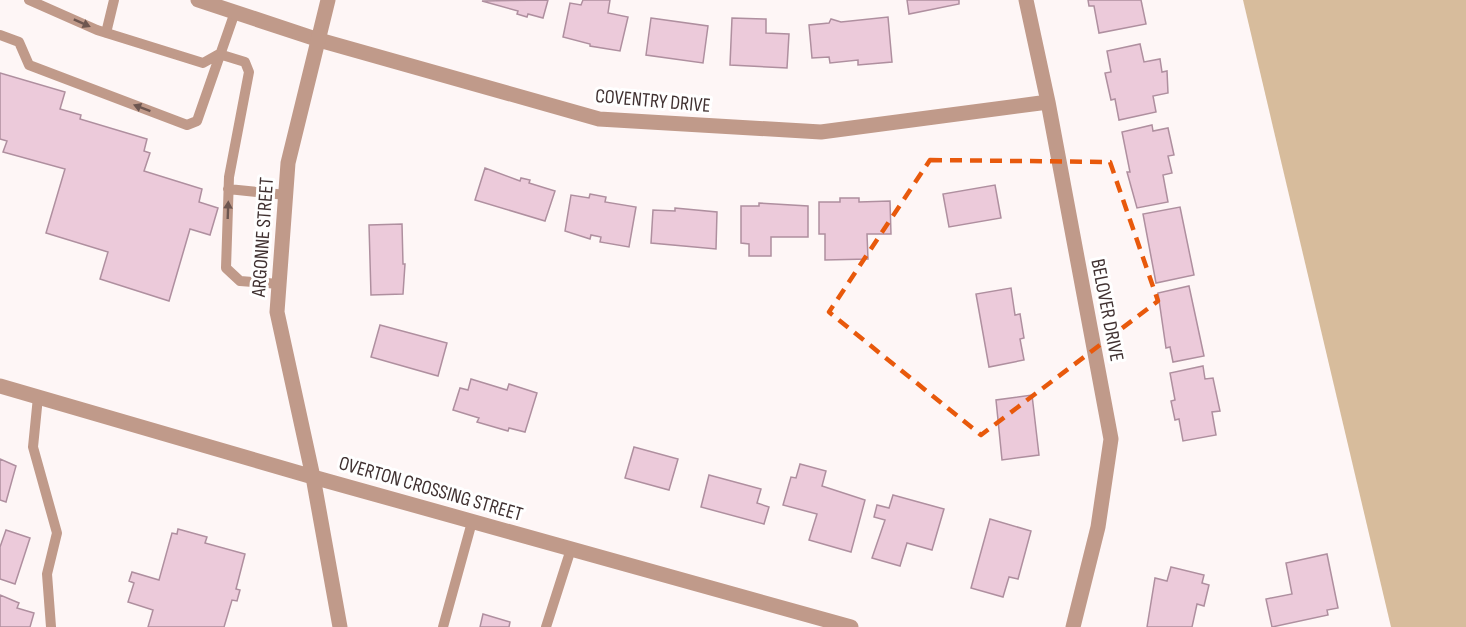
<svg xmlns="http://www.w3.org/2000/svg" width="1466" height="627" font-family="'Sofia Sans Condensed',sans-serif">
<rect width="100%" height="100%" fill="#fef6f6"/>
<path fill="#d7bc9c" d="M1243,0H1466V627H1391Z"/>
<path fill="#eccada" stroke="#af8f9f" stroke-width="1.5" d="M548,0L543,18L528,14L527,17L517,14L518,11L482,1Z
M583,0H610L608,13L628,17L620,51L590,46V44L563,37L570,3L581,5Z
M907,0H959V4L909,14Z
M1088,0H1141L1146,24L1099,33L1094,6H1089Z
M888,17L892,62L858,65V60L830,63L829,57L812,58L809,25L829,23L831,19L841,22Z
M651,18L708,26L703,63L646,55Z
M732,18L766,19V33L789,34L787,68L730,65Z
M1140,44L1144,62L1160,59L1162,72L1167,71L1168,93L1153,96L1156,112L1119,120L1115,99L1111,100L1105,73L1111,72L1107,51Z
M0,73L65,92L60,109L81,115L80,119L147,139L144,151L150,153L144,171L202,189L199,202L218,208L210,235L190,229L169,301L100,279L108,252L46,233L65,169L3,152L7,141L0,139Z
M1152,125L1153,131L1168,128L1174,155L1168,156L1172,173L1163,175L1168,202L1137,208L1127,172H1130L1122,132Z
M485,168L520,181L521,178L530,180L529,183L555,191L545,221L475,200Z
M995,185L1001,218L949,227L943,194Z
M590,194L606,197L605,202L636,207L629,247L600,242L601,237L591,235L590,239L565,231L571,195L589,198Z
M840,198H859V202L890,201L891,234H867L868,259L825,260V234H819V202H840Z
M759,203L808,206V237H771V256H749V244L741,243V206H759Z
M1180,207L1194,275L1156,283L1143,214Z
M675,208L717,212L716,249L651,243L653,210L675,211Z
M402,224L403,264H405L403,294L371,295L369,225Z
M1189,286L1204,356L1173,362L1170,347L1166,348L1158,293Z
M1011,288L1015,315L1020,314L1024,338L1020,339L1024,360L989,367L976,294Z
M380,325L447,343L438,376L371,357Z
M1203,366L1205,379L1213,378L1220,411L1212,412L1216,435L1183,441L1179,419L1175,420L1171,401L1175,400L1170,373Z
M471,379L507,390L509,384L537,393L525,432L509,428L508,431L477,422L479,418L453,410L460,388L468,390Z
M1032,395L1039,455L1002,460L996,400Z
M634,447L678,459L669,490L625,478Z
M0,459L16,466L6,502L0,500Z
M800,464L826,471L822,486L865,500L851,552L809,540L817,514L783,505L791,477L796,478Z
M709,475L761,489L757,503L769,507L764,524L701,507Z
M893,495L944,509L932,550L907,543L900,566L872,558L885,520L874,517L877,505L889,508Z
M990,519L1031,531L1018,579L1009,577L1003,597L971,588Z
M178,529L207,537L205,543L245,554L236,589L240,590L237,601L232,600L224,627H148L153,610L128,602L134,583L129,581L132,572L159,580L172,533L177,534Z
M6,530L30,538L15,584L0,579V547Z
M1327,554L1338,608L1327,610L1328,615L1272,627L1266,599L1292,594L1286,563Z
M1171,567L1204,575L1202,583L1209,585L1204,606L1197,604L1192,627H1147L1155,578L1167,581Z
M0,595L19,603L17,608L34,613L30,627H0Z
M483,614L510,622L509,627H480Z"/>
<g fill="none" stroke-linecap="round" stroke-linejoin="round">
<path stroke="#c09a8a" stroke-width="10" d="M29,0L97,30L203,63L219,54L245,62L249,72L229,177L226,268L240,281L279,284
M106,33L114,0
M0,35L19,42L29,65L187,125L197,121L235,12
M228,189L286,195
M38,397L33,447L57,533L47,574L51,627
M443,627L472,522
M546,627L571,549"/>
<path stroke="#c09a8a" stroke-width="15" d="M198,0L319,40L599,119L821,132L1048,102
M1026,0L1048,102L1111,439L1098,527L1073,627"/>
<path stroke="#c09a8a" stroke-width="15" d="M328,0L288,163L277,312L313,477L340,627
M0,386L313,477L851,627"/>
</g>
<defs><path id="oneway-solid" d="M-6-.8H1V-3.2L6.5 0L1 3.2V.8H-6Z" transform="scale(1.5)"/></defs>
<g fill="#6d5650">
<use href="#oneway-solid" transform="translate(82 23) rotate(24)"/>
<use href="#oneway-solid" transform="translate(142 108) rotate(-159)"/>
<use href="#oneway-solid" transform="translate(228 210) rotate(-88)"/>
</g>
<path fill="none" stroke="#e8590c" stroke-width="4.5" stroke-dasharray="12 8" stroke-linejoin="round" d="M930,160L1110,162L1158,301L981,435L829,312Z"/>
<g text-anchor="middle" stroke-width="6" stroke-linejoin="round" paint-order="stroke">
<g font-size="20" fill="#403131" stroke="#fff">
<text transform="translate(653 100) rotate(5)" y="7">COVENTRY DRIVE</text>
<text transform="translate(262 237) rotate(-86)" y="7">ARGONNE STREET</text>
<text transform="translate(1108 310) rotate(79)" y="7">BELOVER DRIVE</text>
<text transform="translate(431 488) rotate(16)" y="7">OVERTON CROSSING STREET</text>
</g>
</g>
</svg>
